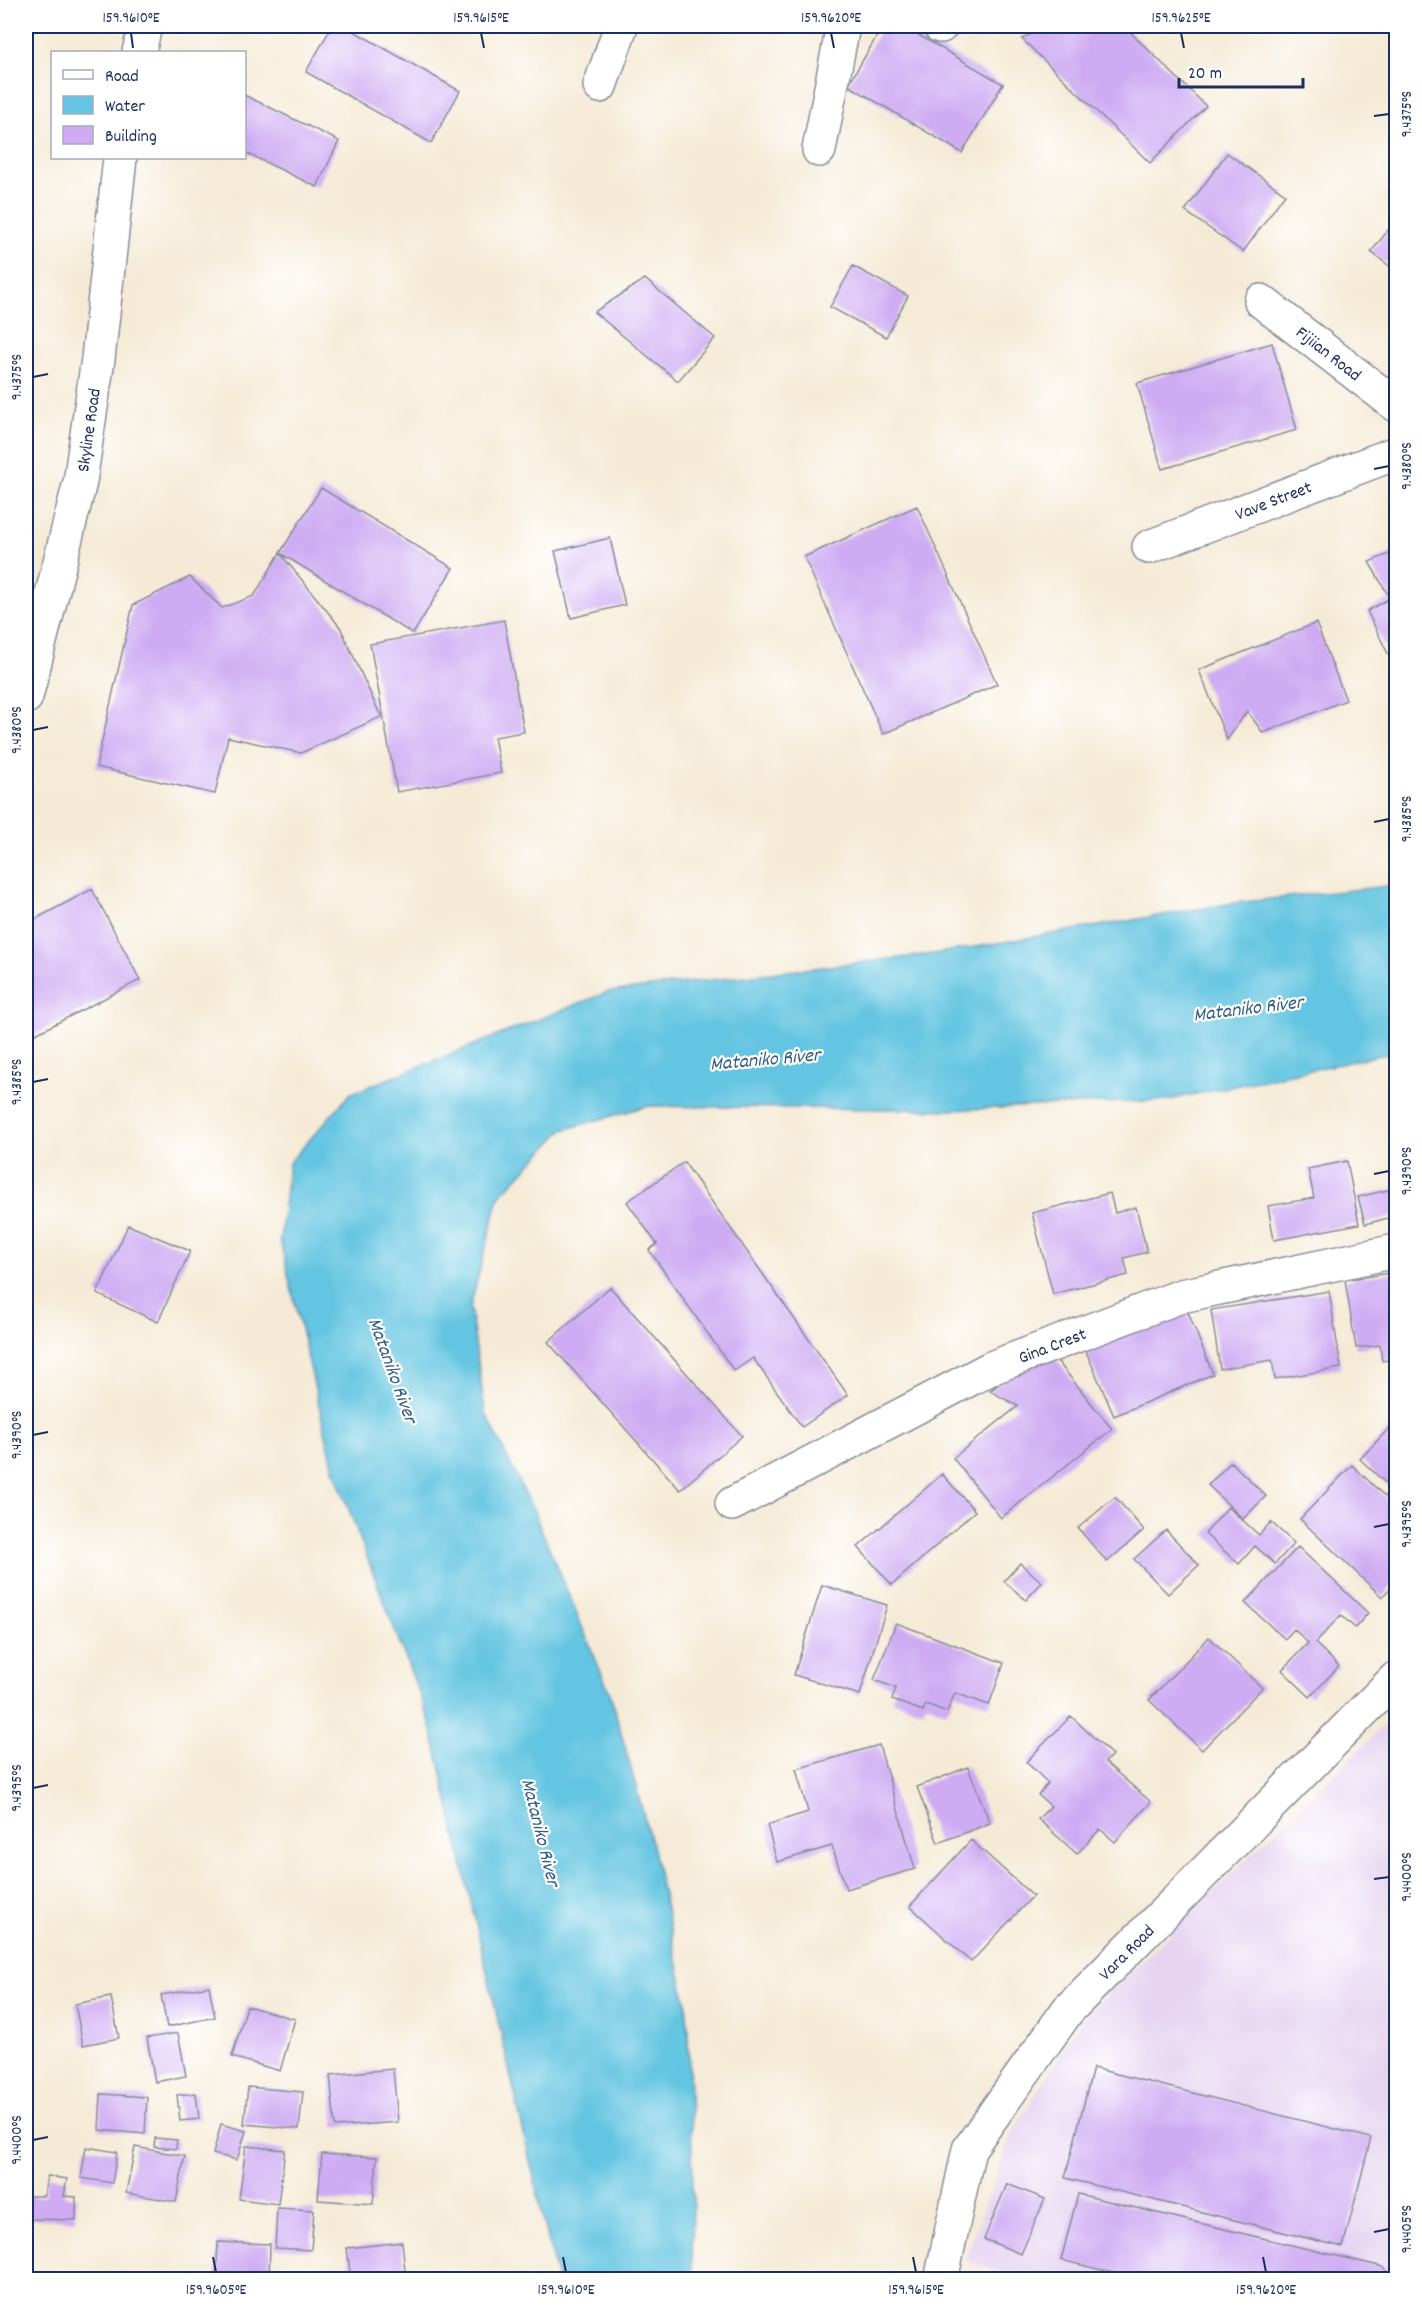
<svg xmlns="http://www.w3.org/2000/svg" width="1422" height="2305" font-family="Dekko,sans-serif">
<rect width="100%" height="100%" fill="#fff"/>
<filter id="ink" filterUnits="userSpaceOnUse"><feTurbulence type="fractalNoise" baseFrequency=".0167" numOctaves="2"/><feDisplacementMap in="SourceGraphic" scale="12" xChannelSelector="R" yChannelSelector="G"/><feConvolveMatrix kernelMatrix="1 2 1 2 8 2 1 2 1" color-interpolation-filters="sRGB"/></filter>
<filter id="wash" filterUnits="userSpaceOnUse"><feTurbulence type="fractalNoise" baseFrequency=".008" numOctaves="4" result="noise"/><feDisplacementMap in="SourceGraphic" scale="24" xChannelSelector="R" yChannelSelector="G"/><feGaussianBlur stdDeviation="1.35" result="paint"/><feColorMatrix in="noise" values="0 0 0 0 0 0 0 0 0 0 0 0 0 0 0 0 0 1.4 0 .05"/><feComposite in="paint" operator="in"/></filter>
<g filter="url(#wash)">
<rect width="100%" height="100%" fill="#f5ead5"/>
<path fill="#e5d3f1" d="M1396,1714V2279L1023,2280L965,2260L1012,2133L1082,2019Z"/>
<path fill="#63c5e1" stroke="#3f7aa0" stroke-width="1.5" d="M1396,885V1052L1168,1100L952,1110L647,1106L563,1130L499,1197L470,1307L485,1412L534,1512L611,1696L653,1849L687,2007L693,2182L692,2279H557L430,1722L335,1473L280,1240L289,1163L350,1094L608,992L933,954L1227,904Z"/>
<g id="blocks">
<path fill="#ceabf3" d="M332,26H345L460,91L431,143L306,72Z
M883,26H903L1003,84L962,153L848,85Z
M1045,26H1124L1206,106L1150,163L1022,39Z
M244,95L339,141L317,187L244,152Z
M1227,153L1285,194L1243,252L1185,211Z
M1396,220V271L1371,252Z
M853,266L908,296L886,337L830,307Z
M645,279L715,338L678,381L594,312Z
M1272,343L1297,430L1162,469L1137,383Z
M321,488L453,568L413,634L280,553L340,627L381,717L301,753L228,737L215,794L96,767L133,605L190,577L222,608L254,596L280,553Z
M917,506L997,684L883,734L804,557Z
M610,538L625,605L571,618L555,551Z
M1396,551V670L1367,611L1390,598L1369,562Z
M504,620L524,732L494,737L501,773L397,792L370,644Z
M1316,623L1346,700L1263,733L1247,711L1227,740L1199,670Z
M92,889L140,980L26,1039V924Z
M1347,1161L1359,1224L1274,1240L1268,1206L1314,1198L1308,1169Z
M684,1162L848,1395L802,1427L753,1358L734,1371L649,1250L657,1244L627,1202Z
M1396,1188V1216L1365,1224L1358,1197Z
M1110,1193L1115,1213L1136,1207L1147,1252L1124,1258L1128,1275L1053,1294L1032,1213Z
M128,1225L190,1251L158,1322L97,1294Z
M1396,1272V1359L1382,1361L1380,1345L1356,1348L1345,1280Z
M610,1287L742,1436L680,1490L548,1342Z
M1329,1291L1341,1368L1275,1379L1272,1360L1220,1369L1211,1310Z
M1186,1307L1213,1374L1114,1416L1085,1349Z
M1046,1347L1112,1429L1001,1518L953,1458L1018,1406L990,1391Z
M1396,1421V1493L1360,1459Z
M1231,1462L1266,1496L1243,1519L1208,1485Z
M1352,1465L1396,1507V1582L1382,1597L1300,1519Z
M942,1474L975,1511L892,1585L858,1547Z
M1115,1497L1144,1530L1107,1562L1078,1528Z
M1228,1507L1259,1535L1271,1522L1294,1543L1275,1564L1255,1546L1239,1564L1205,1534Z
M1166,1530L1199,1565L1168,1594L1134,1559Z
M1298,1547L1368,1613L1355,1628L1341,1615L1315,1643L1339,1666L1310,1697L1282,1670L1308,1643L1294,1629L1285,1639L1245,1603Z
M1020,1563L1042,1582L1026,1600L1004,1581Z
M822,1585L887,1605L860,1695L794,1675Z
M896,1623L1004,1663L989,1705L955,1693L947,1712L926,1704L923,1711L892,1700L896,1688L874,1680Z
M1209,1637L1262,1688L1202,1750L1149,1700Z
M1071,1716L1112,1755L1105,1762L1151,1802L1115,1842L1100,1829L1077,1854L1038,1819L1051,1806L1038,1795L1048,1783L1026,1762Z
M879,1745L915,1869L846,1889L832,1846L777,1862L767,1825L808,1812L796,1769Z
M968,1767L990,1823L938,1843L917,1787Z
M971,1840L1033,1896L971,1962L910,1906Z
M209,1986L215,2017L167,2027L161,1995Z
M111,1997L119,2038L83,2045L75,2004Z
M247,2006L295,2019L280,2071L232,2057Z
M178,2033L186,2076L155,2082L147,2038Z
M1093,2068L1371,2138L1343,2247L1065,2178Z
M393,2069L398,2122L335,2127L330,2075Z
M248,2087L303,2092L299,2129L244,2124Z
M196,2093L199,2119L180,2121L177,2095Z
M101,2094L147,2097L145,2134L99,2130Z
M221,2124L246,2131L237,2160L213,2154Z
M155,2138L177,2140L176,2149L154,2147Z
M246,2146L285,2150L278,2204L239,2199Z
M86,2147L117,2152L112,2183L81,2178Z
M135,2147L185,2156L176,2202L126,2193Z
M322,2154L377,2157L373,2204L318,2200Z
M47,2176L67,2179L64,2196L76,2197V2220L29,2219V2196H44Z
M1007,2184L1045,2199L1021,2254L984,2239Z
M1078,2194L1383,2267L1396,2280H1141L1061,2260Z
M277,2208L314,2210L311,2250L275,2248Z
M218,2242L270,2244L269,2280H216Z
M402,2242L406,2280H351L347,2248Z"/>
</g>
</g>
<g filter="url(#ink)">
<use href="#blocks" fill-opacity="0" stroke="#888c9a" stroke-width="1.5"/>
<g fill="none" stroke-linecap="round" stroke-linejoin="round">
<defs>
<path id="minor" d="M940,26H941
M139,52L145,26
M600,86L621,26
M819,150L843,26
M1261,301L1396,405
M1149,547L1396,453
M26,697L80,482L98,359L120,158
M732,1504L991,1368L1181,1296L1396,1251
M941,2280L969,2149L1068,2010L1396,1678"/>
</defs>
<use href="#minor" stroke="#888c9a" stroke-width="36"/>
<use href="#minor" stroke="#fff" stroke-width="33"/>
</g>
</g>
<path fill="none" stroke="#1b2f5e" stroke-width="2" d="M131,33L133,48M481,33L484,48M831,33L834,48M1181,33L1184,48M1374,116L1389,114M33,377L48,374M1374,469L1389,466M33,730L48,727M1374,822L1389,819M33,1082L48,1079M1374,1174L1389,1171M33,1435L48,1432M1374,1527L1389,1524M33,1788L48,1785M1374,1879L1389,1877M33,2140L48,2137M1374,2232L1389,2229M213,2257L216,2272M563,2257L566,2272M913,2257L916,2272M1263,2257L1266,2272"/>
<g text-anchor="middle" stroke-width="4.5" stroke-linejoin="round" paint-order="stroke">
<g font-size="18" fill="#1b2f5e" stroke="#fff">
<text transform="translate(1329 353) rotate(38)" y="6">Fijiian Road</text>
<text transform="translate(88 430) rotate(-82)" y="6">Skyline Road</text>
<text transform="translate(1273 500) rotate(-21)" y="6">Vave Street</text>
<text transform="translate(1052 1345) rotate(-21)" y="6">Gina Crest</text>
<text transform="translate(1126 1952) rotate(-45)" y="6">Vara Road</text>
</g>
<g font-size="20" font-style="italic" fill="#315c85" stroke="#fff">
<text transform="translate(1248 1007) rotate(-7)" y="7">Mataniko River</text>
<text transform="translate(765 1058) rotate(-5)" y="7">Mataniko River</text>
<text transform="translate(394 1370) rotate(70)" y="7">Mataniko River</text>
<text transform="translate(542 1832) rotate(76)" y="7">Mataniko River</text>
</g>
</g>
<rect width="1422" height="2305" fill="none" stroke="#fff" stroke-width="66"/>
<rect x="51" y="51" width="195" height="108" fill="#ffffff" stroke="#a4acbf" stroke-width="1.5"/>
<rect x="63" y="70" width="30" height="9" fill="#ffffff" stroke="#a4acbf" stroke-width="1.5"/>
<text x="105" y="81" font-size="18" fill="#1b2f5e">Road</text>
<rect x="63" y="96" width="30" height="18" fill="#63c5e1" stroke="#a4acbf" stroke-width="1.5"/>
<text x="105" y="111" font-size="18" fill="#1b2f5e">Water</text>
<rect x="63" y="126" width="30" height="18" fill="#ceabf3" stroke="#a4acbf" stroke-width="1.5"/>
<text x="105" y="141" font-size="18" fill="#1b2f5e">Building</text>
<path d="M1179 78v9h124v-9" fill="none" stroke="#1b2f5e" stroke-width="3"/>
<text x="1188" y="78" font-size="18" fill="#1b2f5e" stroke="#ffffff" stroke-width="4.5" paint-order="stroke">20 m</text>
<rect x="33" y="33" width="1356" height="2239" fill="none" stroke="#1b2f5e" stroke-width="2"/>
<g font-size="15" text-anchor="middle" fill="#1b2f5e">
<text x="131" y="22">159.9610°E</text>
<text x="481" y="22">159.9615°E</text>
<text x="831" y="22">159.9620°E</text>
<text x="1181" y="22">159.9625°E</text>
<text transform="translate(1406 114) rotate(-90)" y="5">9.4375°S</text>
<text transform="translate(16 377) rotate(-90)" y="5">9.4375°S</text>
<text transform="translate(1406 466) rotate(-90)" y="5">9.4380°S</text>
<text transform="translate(16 730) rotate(-90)" y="5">9.4380°S</text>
<text transform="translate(1406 819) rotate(-90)" y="5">9.4385°S</text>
<text transform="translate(16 1082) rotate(-90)" y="5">9.4385°S</text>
<text transform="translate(1406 1171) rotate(-90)" y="5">9.4390°S</text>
<text transform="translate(16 1435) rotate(-90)" y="5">9.4390°S</text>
<text transform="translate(1406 1524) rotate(-90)" y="5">9.4395°S</text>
<text transform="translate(16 1788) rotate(-90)" y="5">9.4395°S</text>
<text transform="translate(1406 1877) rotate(-90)" y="5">9.4400°S</text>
<text transform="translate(16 2140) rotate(-90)" y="5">9.4400°S</text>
<text transform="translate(1406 2229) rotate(-90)" y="5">9.4405°S</text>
<text x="216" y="2294">159.9605°E</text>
<text x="566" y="2294">159.9610°E</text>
<text x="916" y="2294">159.9615°E</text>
<text x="1266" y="2294">159.9620°E</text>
</g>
</svg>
